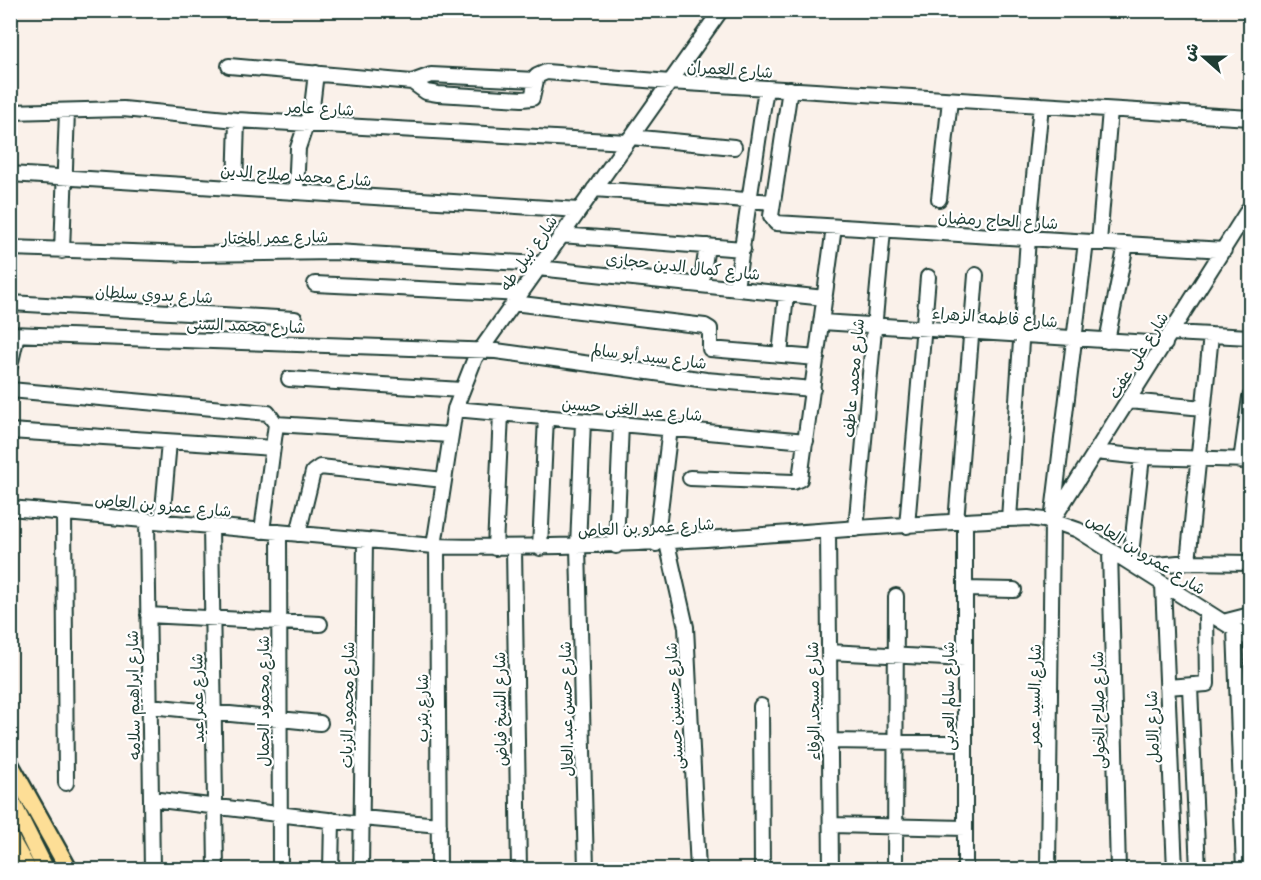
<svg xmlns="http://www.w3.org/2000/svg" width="1261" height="880" font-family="Sriracha,'Playpen Sans Arabic',sans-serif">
<rect width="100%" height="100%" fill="#faf1ea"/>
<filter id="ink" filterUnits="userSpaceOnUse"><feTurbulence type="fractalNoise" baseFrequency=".0167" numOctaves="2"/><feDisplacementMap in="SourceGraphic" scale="12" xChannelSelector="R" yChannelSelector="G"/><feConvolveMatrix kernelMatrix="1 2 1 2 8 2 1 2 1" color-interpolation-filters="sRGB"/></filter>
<g filter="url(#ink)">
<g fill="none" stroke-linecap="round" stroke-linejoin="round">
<defs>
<path id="minor" d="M229,66L412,82L426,92L438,94L522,99L532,98L537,76L546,72L670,82L1250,118
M412,82L431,75L535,80
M790,89L771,216L776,223L1224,250
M10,112L123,109L237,120L627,142
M631,137L734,147
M10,174L579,210
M235,188L237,120
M594,189L773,202
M296,192L298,148L312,107L316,73
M939,199L950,100
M561,235L743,249
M1099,242L1110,110
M10,248L192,254L335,252L540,264
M62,251L67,111
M538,268L825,298
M315,284L520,294
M701,285L707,246
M736,288L766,88
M10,303L295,319
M513,303L705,326L710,329V349L817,358
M822,322L1165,344
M1172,333L1250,337
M10,334L496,351L706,380L813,389
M1107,341L1126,244
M780,355L786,294
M10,366L17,335
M289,379L461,390
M10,390L268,413L276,424L262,531
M1129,401L1203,408
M455,409L806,441
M583,421L578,547L586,870
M276,424L450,435
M10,431L273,448
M1096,452L1142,457L1250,460
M1241,461L1250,397
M690,478L793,482L800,479L834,227
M10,508L434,546C633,552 830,526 1028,518L1052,521L1078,530L1250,639
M64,513L66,783
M1055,516L1250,207
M1009,519L1028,238L1041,105
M147,520L152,870
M162,521L169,442
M956,522L976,275
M211,526L216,870
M907,526L928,277
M856,529L883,230
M828,531L831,870
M279,532L280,870
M298,534L313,472L320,467L444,480
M667,543L686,627L698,870
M656,544L670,428
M434,546L455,409L475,358L721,10
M437,546L439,870
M616,546L621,424
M495,548L501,413
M514,548L519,870
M540,548L546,417
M1110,550L1118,870
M1188,562L1211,335
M1130,563L1142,457
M1137,567L1188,562L1250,563
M1163,584L1175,870
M965,589L1014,590
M148,615L320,624
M1223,622L1250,615
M1235,629L1244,870
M829,652L965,659
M1167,687L1207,684L1206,611
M1190,687L1198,870
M150,706L320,723
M761,706L762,870
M830,741L965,743
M151,799L362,824
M362,818L439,825
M831,825L965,828
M331,870L332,820
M361,870L365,540
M895,870L896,596
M965,870V522
M1048,870L1052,521L1086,242"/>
<path id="major" d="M10,764L69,870
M10,798L46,870
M10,838L28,870"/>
</defs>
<use href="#minor" stroke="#1f3d34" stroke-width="18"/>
<use href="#major" stroke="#1f3d34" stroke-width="21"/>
<use href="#minor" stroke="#fff" stroke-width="14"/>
<use href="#major" stroke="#fdde96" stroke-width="16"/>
</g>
</g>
<g text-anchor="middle" stroke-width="4.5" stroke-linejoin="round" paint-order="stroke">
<g font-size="16" fill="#1f3d34" stroke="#fff">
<text transform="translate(730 69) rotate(4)" y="6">شارع العمران</text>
<text transform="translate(320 108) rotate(3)" y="6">شارع عامر</text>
<text transform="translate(296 175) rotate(4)" y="6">شارع محمد صلاح الدين</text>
<text transform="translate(998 220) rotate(3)" y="6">شارع الحاج رمضان</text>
<text transform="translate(275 237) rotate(-1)" y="6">شارع عمر المختار</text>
<text transform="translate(528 253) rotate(-55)" y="6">شارع نبيل طه</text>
<text transform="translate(683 266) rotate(6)" y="6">شارع كمال الدين حجازى</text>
<text transform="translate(154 294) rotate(3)" y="6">شارع بدوي سلطان</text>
<text transform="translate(995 317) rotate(4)" y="6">شارع فاطمه الزهراء</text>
<text transform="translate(246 325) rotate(2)" y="6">شارع محمد السنى</text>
<text transform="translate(1138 355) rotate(-58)" y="6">شارع على عفت</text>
<text transform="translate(649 356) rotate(7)" y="6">شارع سيد أبو سالم</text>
<text transform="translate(853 378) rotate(-85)" y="6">شارع محمد عاطف</text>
<text transform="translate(632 409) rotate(5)" y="6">شارع عبد الغنى حسين</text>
<text transform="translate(163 505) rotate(5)" y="6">شارع عمرو بن العاص</text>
<text transform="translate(646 527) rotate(-3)" y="6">شارع عمرو بن العاص</text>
<text transform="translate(1146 554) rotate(32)" y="6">شارع عمرو بن العاص</text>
<text transform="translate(133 695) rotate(-91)" y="6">شارع ابراهيم سلامه</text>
<text transform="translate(1034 695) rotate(-89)" y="6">شارع السيد عمر</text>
<text transform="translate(948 696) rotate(-90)" y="6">شارع سالم العربى</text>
<text transform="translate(197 698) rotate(-91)" y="6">شارع عمر عيد</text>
<text transform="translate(263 701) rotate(-90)" y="6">شارع محمود الجمال</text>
<text transform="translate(813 701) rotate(-91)" y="6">شارع مسجد الوفاء</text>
<text transform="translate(347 705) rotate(-89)" y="6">شارع محمود الزيات</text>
<text transform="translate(674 706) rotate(-93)" y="6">شارع حسنين حسنى</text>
<text transform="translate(422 708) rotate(-90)" y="6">شارع يثرب</text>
<text transform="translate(500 709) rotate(-91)" y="6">شارع الشيخ فياض</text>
<text transform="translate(566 709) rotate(-91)" y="6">شارع حسن عبد العال</text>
<text transform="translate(1098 710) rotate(-91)" y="6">شارع صلاح الخولى</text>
<text transform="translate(1152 727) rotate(-92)" y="6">شارع الامل</text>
</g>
</g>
<rect width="1261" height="880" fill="none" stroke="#fff" stroke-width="36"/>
<rect x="18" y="18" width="1225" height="844" fill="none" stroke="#1f3d34" stroke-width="2" filter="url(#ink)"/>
<g transform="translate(1204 57) rotate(291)" stroke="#ffffff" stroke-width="4.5" paint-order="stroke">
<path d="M0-4.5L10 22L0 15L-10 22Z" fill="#1f3d34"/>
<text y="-9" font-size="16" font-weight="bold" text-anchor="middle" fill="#1f3d34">ش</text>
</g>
</svg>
